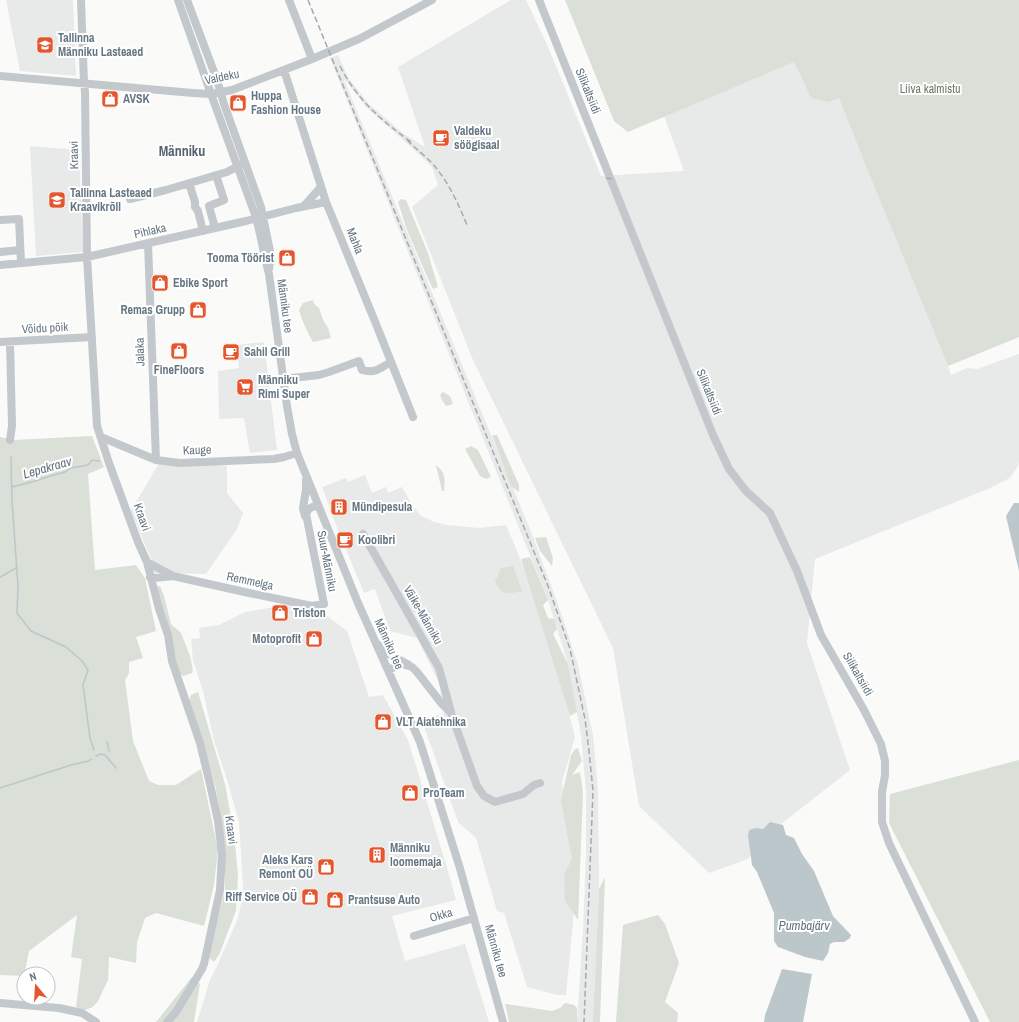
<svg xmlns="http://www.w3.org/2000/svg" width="1019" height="1022" font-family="'Archivo Narrow',sans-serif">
<rect width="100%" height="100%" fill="#fafaf8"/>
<path fill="#e8e9e9" d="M6,0H73L76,76L20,71Z
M511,0H526L549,49L601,176L684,171L664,116L794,62L811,98H839L867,169L948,366L951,375L967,368L977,369L1019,354V462L1018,466L1010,478L990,488L815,559L807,643L850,770L781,824L748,859L709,873L639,806L613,648L473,360L412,207L438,185L432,167L428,163L412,148L366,107L345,80H344L532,534L556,599L578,665L593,735L598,791L599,889L593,1022H577L583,930L586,854V791L581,735L568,664L548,600L330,58L338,55L349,79L370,105L404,134L425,147L398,67Z
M30,146L79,150L83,252L36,256Z
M264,342L277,450L250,453L244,418L219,419L218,371L239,368L236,345Z
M162,458L227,466V493L243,513L237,529L206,574L154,573L151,559L131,511Z
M365,475L372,493L386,487L388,493L402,487L412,505L421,516L434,522L447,525L479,528L506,525L515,546L550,638L575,737L562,782L579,859L566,995H557L527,987L504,913L497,911L476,838L458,822L421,718L444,714L439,683L417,638L390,631L375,589L364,593L336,525L322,487L346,478L348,482Z
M287,605L318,609L347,631L369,697L383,695L408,740L448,871L456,900L392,916L405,961L465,944L489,1022H197L210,980L218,964L238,918L242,899L243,886L239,822L227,780L214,741L203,691L193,660L191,639L200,638L199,628L219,625L245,612Z"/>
<path fill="#dadfd7" d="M565,0H1019V337L948,366L867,169L839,98L829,102L811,98L794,62L628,132L614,121Z
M401,199L406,200L428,253L438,287L433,289L429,281L407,230L398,202Z
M313,300L314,304L319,308L323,320L328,328L331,338L313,342C307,331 303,323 299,310L303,303Z
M443,392L450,396L453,404L446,406L442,400L440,395Z
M492,435H497L519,485V492L511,486Z
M92,436L104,467L88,474L95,570L136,565L145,578L156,631L136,637L143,658L129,662V673L125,680L133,741L149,781L158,785H176L201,769L218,850L214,885L204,926L156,913L145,918L137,942L136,963L109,957L108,980L98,1001L93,1007L85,1010L76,1007L82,959L71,957L77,915L29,951L24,976L0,975V437L14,440Z
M471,446L478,450L491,477L486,479L480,476L465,449Z
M436,465C446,473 445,479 444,491H442Z
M546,537L553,558L552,566L540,551L535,538Z
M530,557L548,600L543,605L548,618L554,619L557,629L553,634L568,664L577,712L570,716L521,559Z
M513,566L522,591C508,594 499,596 495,579L497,578L501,568Z
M160,586L164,596L171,624L181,633L190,656L193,670L192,673L183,676L177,672L159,604L157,587Z
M198,692L225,784L234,834L238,876L236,911L219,955L214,962L209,958L211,944L225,890V850L216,789L206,752L189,701L191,695Z
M578,748L582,761L572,775L580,772L583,792L578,920L565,901L564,875L572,859L561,800L571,755L575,749Z
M1019,760V1022H990L889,823L890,794Z
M605,877L600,1022H593L599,889Z
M658,915L665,924L679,963L665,1002L678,1013L677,1022H616L623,925Z
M192,977L200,984L194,1022H156Z
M565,1003L574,1005L577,1008V1022H509L505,1004H507L552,1011L560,1008Z"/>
<path fill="#bbc7cb" d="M1014,503H1019V571L1006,516Z
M770,822L783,825L786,835L794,838L802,854L814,871L833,916L851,935L850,938L844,942H834L830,944L828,953L823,961L805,957L778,947L774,941V913L757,872L752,865L748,835L749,830L756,828L763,829Z
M782,969L812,974L803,1022H764L765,1015Z"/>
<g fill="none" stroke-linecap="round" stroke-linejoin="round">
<path stroke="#bbc7cb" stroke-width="1.5" d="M11,457L12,501L18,586L17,613L31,631L66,647L82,661L88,670L83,685L90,738L94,750
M12,487L35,481L47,477L65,472L71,468L88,465L92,460L99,461
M0,577L16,568
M107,742L109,751
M96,756L101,754L105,755L116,768
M0,788L71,765L89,761L91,759"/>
<path stroke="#c3c8cc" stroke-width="8" d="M81,0L84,83L85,92L87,257L97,426L109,463L138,542L147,562L159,609L168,635L172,661L200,743L210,784L218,821L222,854L220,890L204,964L202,969L176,1012L167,1022
M178,0L211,94L254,212C261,232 263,253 269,274L287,406L292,434L297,453L306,475L358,603L420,742L459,865L503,1022
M187,0L217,80L224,104L261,207L271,256L269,269
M289,0L312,59
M539,0L713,435L729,469L746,491L770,513L797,571L821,635L864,710L881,744L885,761V775L882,792V822L889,843L975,1022
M284,70L326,202L376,324L413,417
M0,76L136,88L193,93L211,94L232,90L312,59L361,38L432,0
M189,183L195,202V207L198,211L203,231
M130,199L166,190L227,172L242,164
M304,206L321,187
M0,220L19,219L21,263
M215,228L209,206L224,200L216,175
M148,243L156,460
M0,252L20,250
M0,265L87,257L246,221L296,208L326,202
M0,342L92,337
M10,342L12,426L10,440
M283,379L319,375L329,372L359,361L362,370C376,374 380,368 391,362
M101,437L156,460L180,463L274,459L284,457L297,453
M305,516L303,508L306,490V480
M363,534L387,576L439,668L451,712
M147,562L173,576
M150,577L154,578L173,576L249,593L312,606L324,604L306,514C308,508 312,507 318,505
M379,645L387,653L409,665
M388,670L402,664L412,667L417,672L442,704L451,713L477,786L484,796L495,802L523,794L534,785L540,783
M414,936L474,918
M0,1003L59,1008L82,1013L96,1022"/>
<path stroke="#a2aab0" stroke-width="1.5" stroke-dasharray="6 3" stroke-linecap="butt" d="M308,0L548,586L570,649L585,719L589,751L593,791L584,1022
M340,66C358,101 381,120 411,142
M407,140C415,148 424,155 432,163C448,181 458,203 467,225
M606,178L615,179"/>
</g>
<defs>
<symbol id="school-square" viewBox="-11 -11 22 22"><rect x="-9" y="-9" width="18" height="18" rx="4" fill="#e4572e" stroke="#fff"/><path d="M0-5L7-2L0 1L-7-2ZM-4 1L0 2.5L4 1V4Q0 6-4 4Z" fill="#fff"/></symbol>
<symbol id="shop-square" viewBox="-11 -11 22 22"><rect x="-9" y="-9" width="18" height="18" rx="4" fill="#e4572e" stroke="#fff"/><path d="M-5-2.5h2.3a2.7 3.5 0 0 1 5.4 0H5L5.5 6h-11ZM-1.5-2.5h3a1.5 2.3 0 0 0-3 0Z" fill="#fff"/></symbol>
<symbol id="cafe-square" viewBox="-11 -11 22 22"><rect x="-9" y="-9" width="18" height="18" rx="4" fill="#e4572e" stroke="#fff"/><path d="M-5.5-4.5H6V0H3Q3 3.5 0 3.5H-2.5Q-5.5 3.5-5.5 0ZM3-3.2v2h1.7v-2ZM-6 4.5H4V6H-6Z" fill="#fff"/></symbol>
<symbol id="supermarket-square" viewBox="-11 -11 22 22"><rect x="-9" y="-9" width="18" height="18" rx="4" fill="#e4572e" stroke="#fff"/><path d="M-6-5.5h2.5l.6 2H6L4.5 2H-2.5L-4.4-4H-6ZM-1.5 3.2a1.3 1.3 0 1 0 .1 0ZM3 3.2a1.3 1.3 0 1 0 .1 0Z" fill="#fff"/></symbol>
<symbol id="building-square" viewBox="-11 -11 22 22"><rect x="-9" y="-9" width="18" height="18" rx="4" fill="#e4572e" stroke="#fff"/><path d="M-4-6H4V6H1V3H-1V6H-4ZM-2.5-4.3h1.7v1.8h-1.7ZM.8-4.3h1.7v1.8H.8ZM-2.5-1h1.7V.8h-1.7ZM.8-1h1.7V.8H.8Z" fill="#fff"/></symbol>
</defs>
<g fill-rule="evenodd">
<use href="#school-square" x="35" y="35" width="20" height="20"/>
<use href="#shop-square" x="100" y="89" width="20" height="20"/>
<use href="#shop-square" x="228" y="93" width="20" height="20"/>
<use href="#cafe-square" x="431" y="128" width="20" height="20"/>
<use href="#school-square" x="47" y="190" width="20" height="20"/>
<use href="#shop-square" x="277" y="248" width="20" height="20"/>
<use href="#shop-square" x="150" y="273" width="20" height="20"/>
<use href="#shop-square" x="188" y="300" width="20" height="20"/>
<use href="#shop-square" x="169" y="341" width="20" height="20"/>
<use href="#cafe-square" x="221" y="342" width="20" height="20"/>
<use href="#supermarket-square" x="235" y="377" width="20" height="20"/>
<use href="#building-square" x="329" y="497" width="20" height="20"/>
<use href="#cafe-square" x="335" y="530" width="20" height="20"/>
<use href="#shop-square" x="270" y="603" width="20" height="20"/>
<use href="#shop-square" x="304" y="629" width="20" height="20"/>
<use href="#shop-square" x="373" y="712" width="20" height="20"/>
<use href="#shop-square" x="400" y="783" width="20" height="20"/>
<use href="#building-square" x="367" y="845" width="20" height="20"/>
<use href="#shop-square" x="316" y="857" width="20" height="20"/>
<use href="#shop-square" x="300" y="887" width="20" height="20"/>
<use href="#shop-square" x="325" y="890" width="20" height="20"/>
</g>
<g text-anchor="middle" stroke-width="4" stroke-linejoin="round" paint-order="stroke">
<g font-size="12" font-weight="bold" fill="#657683" stroke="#fff" text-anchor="start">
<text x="58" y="42">Tallinna<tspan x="58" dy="14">Männiku Lasteaed</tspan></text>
<text x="251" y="100">Huppa<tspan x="251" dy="14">Fashion House</tspan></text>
<text x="123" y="103">AVSK</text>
<text x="454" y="135">Valdeku<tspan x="454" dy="14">söögisaal</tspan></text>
<text x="70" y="197">Tallinna Lasteaed<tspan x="70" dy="14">Kraavikrõll</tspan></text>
<text x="274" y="262" text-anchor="end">Tooma Töörist</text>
<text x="173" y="287">Ebike Sport</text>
<text x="185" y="314" text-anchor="end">Remas Grupp</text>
<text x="244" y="356">Sahil Grill</text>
<text x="179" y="374" text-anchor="middle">FineFloors</text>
<text x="258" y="384">Männiku<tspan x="258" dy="14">Rimi Super</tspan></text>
<text x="352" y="511">Mündipesula</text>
<text x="358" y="544">Koolibri</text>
<text x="293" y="617">Triston</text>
<text x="301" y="643" text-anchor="end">Motoprofit</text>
<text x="396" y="726">VLT Aiatehnika</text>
<text x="423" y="797">ProTeam</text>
<text x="390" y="852">Männiku<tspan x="390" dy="14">loomemaja</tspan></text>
<text x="313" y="864" text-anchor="end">Aleks Kars<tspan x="313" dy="14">Remont OÜ</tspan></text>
<text x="297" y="901" text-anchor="end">Riff Service OÜ</text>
<text x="348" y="904">Prantsuse Auto</text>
</g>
<g font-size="12" fill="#657683" stroke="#fff">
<text transform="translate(222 77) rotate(-12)" y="4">Valdeku</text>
<text transform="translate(588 91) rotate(68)" y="4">Silikaltsiidi</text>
<text transform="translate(74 155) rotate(-91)" y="4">Kraavi</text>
<text transform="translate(150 231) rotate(-13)" y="4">Pihlaka</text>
<text transform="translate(355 241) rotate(68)" y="4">Mahla</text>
<text transform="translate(285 306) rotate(82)" y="4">Männiku tee</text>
<text transform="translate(45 328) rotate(-3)" y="4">Võidu põik</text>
<text transform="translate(140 352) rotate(-92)" y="4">Jalaka</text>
<text transform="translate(709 392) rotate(68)" y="4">Silikaltsiidi</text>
<text transform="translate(197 450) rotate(-2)" y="4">Kauge</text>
<text transform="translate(142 517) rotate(70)" y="4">Kraavi</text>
<text transform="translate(327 561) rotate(79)" y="4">Suur-Männiku</text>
<text transform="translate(250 581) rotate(12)" y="4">Remmelga</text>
<text transform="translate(423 615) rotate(60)" y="4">Väike-Männiku</text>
<text transform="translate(389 644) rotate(66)" y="4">Männiku tee</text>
<text transform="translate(858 674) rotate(60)" y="4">Silikaltsiidi</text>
<text transform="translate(231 830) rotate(83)" y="4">Kraavi</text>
<text transform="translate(441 915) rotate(-16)" y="4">Okka</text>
<text transform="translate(496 951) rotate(74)" y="4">Männiku tee</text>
</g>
<g font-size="12" fill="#687a64" stroke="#fff">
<text x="930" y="93">Liiva kalmistu</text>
</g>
<g font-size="13" font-style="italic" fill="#60757c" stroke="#fff">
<text transform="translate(47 467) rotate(-16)" y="5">Lepakraav</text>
<text x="804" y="930">Pumbajärv</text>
</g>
<g font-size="14" font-weight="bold" fill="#57646e" stroke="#fff">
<text x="182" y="156">Männiku</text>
</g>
</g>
<g transform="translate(36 986) rotate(342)"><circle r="19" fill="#ffffff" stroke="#c1c8cd"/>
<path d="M0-3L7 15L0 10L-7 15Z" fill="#e4572e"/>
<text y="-6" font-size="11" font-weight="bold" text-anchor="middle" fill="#657683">N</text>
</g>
</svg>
